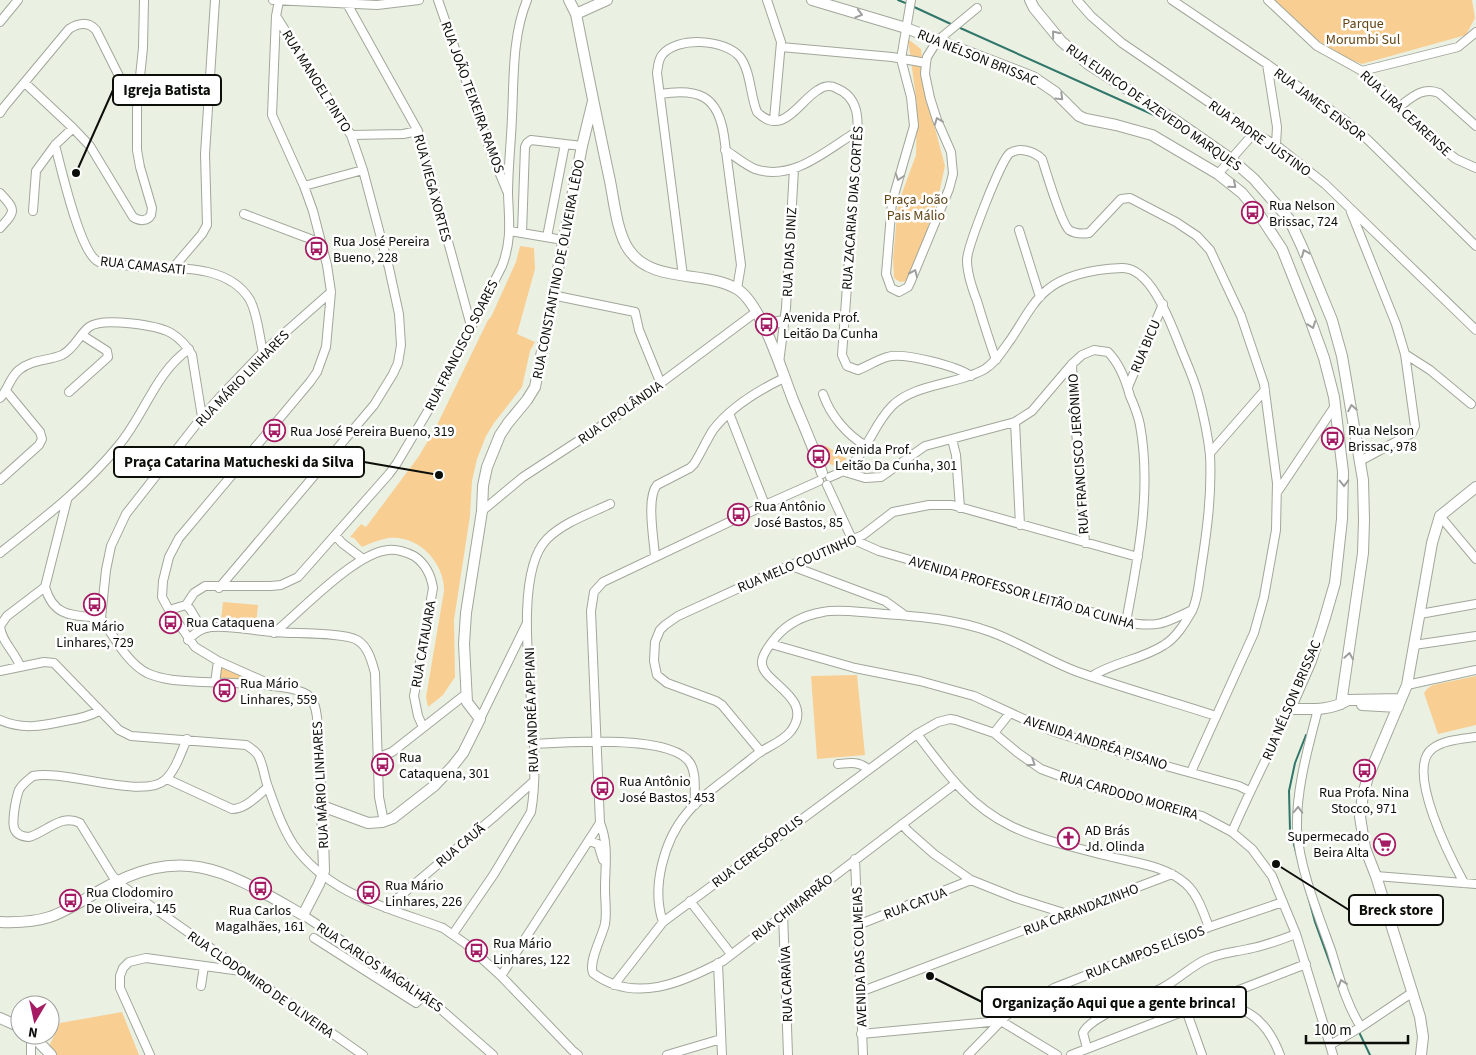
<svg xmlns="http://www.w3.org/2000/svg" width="1476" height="1055" font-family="'Source Sans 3',sans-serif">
<rect width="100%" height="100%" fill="#eaf1e3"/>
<path fill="#f9ce93" d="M1275,0H1472L1475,18L1466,35L1362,64C1327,52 1300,27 1275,0Z
M908,39L921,49L924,78L929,106L945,166L938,198L909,281L900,282L894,278L893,259L898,204L916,155L917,105Z
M520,246L534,248L535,269L517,334L535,342L530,351L522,387L494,423L486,436L477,459L472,481L470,516L454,620L455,677L443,695L428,707L426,697L444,591C445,563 418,534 388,538C379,540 370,543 362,547L354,538L350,537L361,524L366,527L419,456L436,427L488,320L491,317L516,262Z
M826,446L847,459L835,466L830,464L822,447Z
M223,602L258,605L256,624L221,620Z
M221,665L258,682L218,681Z
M857,675L865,755L817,759L811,676Z
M1476,676V725L1438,734L1424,693L1428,688L1433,685Z
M122,1012L139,1055H45L60,1023Z"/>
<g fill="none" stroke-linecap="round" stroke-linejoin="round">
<path stroke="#31766a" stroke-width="2" d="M898,0L908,4
M912,6L953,25
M958,27L1156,116
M1306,735L1295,763L1289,791L1290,830L1315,922L1336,980
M1358,1030L1370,1055"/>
<defs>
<path id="minor" d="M273,0L377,5L419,0
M345,0L418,131L471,326
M438,0L492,155L507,191
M767,0L781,42L774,120
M911,0L901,59L911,97L914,126L892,202L886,274L891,288L899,292L908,287L910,283L949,189L953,174L951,152L937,120L930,98L925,74L926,63L927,57L937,41L977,8
M1077,0L1091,16L1122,43L1254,133L1276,145L1325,184L1476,330
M1172,0L1267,64L1346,121L1368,140L1476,246
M1268,0L1317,46L1362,71L1443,149L1456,159L1476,168
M0,22L18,0
M781,47L892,57L926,63
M1267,64L1277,127L1276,145
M1362,71L1458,47L1476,32
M25,83L73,128
M660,94C698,88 718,95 724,136L741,265L737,289
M1399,107C1411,98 1423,86 1439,93L1476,126
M0,113L4,107L69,29C78,23 88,21 96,30L119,76L137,105
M351,135L403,134L418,131
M55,145C61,167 80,255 99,262C114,264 129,266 144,267C179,268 229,265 250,300C258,315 259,336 263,352
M725,150C735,156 745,165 755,169C794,182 827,149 858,131
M1218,174L1254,133
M304,186L363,170
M0,193C16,210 16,211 0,228
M33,211L36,171L55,145L73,128L90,146L133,217C139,221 147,222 151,215L152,208L140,167L137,150V105L143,48L144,0
M1351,212L1396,324L1405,354L1415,426L1412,433L1360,461
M244,214L321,243
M1019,230L1040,297
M510,231L563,240
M522,233L525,147L527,143L531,140L582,146
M547,237L565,144
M173,268L202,234L207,225L205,154L215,0
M683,276L657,73C658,67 658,60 662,55C677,36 725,39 740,57C751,72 750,95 757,112C783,138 799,101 818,90C823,86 830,85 836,88C862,98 858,125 857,148L842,355L847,366L858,370C868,366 877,360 887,357C904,352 956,366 971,376
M552,295L635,312L639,330L661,384
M1405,354L1430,370L1471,404
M996,360C989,340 983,321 977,301C972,288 967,274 967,260C967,248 1001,159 1010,153C1019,147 1034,151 1042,159C1046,171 1061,223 1069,230C1075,234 1082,234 1089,233L1121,199L1130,198L1176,222L1197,236L1210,250L1241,316L1264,384L1277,483L1276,530L1264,597L1254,633L1191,772
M779,363L786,308L794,169
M1072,364L1073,393L1085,543
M1128,387L1163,304
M69,392L108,357L107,351L82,335
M823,394C830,415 847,435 866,446
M0,398C8,390 10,377 19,370C32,359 48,361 62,355C74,349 79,335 89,327C102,317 157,325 171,333C181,339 187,346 192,355L202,417
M729,413L765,505
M1015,422L1020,525
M952,439L956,455L960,508
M1210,453L1265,390
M845,472L865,478L881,477L925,446L1015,422L1032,411L1072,364L1082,355L1094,350L1108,352C1119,363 1126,381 1130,396C1134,405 1138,415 1140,425C1152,491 1138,558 1126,622
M830,477C867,464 868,430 892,406C915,383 958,385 985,369C996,362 1003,350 1011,339C1022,323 1032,302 1047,290C1066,274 1098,269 1122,268C1152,267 1172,327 1181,349C1187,364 1194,379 1198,394C1203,413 1208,435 1210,455C1212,493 1207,531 1201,569C1199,582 1198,599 1192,611C1185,623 1176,638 1164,645C1143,659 1114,662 1092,676
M0,480L39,445L42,439L40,432L7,392
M819,481L765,505L603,582L594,592L591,611L600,823C609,845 605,866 605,889C605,901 607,913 605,924C602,937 588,962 593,973C634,1004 682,983 723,961L955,784
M827,485L852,539L879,551L1126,622C1155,628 1164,624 1190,611
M1278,491L1335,406
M482,511L523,477L618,415L756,312
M1440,516L1476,559
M335,535L342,543L363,559
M0,553C44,518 84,488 119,445C145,414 155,373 189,349
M655,557C654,539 646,498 657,485L690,468L694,464C701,453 706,441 713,430C730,408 759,390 784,378
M789,565L885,601L903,614
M45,587C54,618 73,615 101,618
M219,588L374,405L393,374L398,363L401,345L399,314L389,268L363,170L351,135L276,16
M186,605L194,593L205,586H271L281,585L298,577L389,474L397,463L435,399L502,266C512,240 509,221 508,194C508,169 511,143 512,117C514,78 512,37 527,0
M186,605L190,609L202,629
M169,610L186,605
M1420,614L1476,604
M274,633C301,611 355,553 388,550C397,549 406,552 414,556C426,564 431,575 433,588L414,696L418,716L423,727
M188,640C195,633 201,628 211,627C231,625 253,631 273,632C292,634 343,632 357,640C368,646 372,662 375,673L379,797L384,822
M771,644L855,668L920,681L974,696L1028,721L1052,731L1155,763L1239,786L1249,791
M1414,645L1476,636
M20,666C15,652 1,641 0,626L7,616L45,587L67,500
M0,671L44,662L54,663L119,730L131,736L246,745C251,748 255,751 258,755C263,764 264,775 267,784C274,804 282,827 293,844C328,895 389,908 443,928L466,944L501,976L572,1050L578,1055
M215,683L218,661
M272,685L218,661L195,647L169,610L162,597L163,581L169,557L179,538L310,382L317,372L326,347L331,292L327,265L313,211L304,186L272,115L276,16L279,1
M1407,685L1476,670
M1318,709C1308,748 1296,789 1297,829C1299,867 1318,914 1331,950C1339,976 1346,1004 1361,1027
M480,719L526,625
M0,720C22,730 42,726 65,721C78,719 88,717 99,711
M994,733L1010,713
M917,734C945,771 968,805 1011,826C1039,840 1078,848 1108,856C1134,863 1165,865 1186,884C1198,895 1203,912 1209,927
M187,739C181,752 176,770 165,780C143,800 64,769 33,776C28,780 22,784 19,790C17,795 16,801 15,806C13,821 9,836 29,837C47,832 61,813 80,823L112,875L121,885L363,1055
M534,744C566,742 672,734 690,763C697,774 694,792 695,805
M761,752L722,705L716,701L667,683L657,675L654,661L655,642L660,630L665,625L678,616L774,572L863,535L893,512L929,505H952L1138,557
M377,758L392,752L466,694
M838,764C850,763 858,761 868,769
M167,779L232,809C246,809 258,795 268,787
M322,806L317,717C316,710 315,702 309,696C303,691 295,690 288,688C260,683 232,683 204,682C184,681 165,681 147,673C126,662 114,636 101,618L106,570L111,546L126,514L202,417L220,397L263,352L331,292
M902,824L908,831L934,854L971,880L1016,898L1067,914
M1232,832C1250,790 1271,750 1290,709
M589,841L598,844L603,860
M855,859L863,1055
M1376,876L1476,884
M1464,883C1451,859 1405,770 1432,749C1443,740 1462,739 1476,737
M690,901L731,954
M386,908L494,817L533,782
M783,913L788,1055
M303,915L428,998L493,1055
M663,922C651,888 664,840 687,813C701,796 720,784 737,770C745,764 752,758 760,752C770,746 783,741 791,731C816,697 760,682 762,662C762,654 771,643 776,637C788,623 805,615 823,612C839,609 857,612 873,613C913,616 953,618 991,632C1021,643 1048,661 1078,672C1123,688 1170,701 1216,716
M858,925L971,880
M453,934L494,874L531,812C535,790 535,766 534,744C533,696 512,574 547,539C564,522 589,514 610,504
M314,938L416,1003L424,995
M718,963L722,1055
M501,976L600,823
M614,985L663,922L917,734L938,722L950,719L956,720L994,733L1018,753L1041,769L1079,783L1202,816L1232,832L1252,849L1272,876L1296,934L1333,1055
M201,986L204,966
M860,992L1172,874
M1215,1000C1250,1009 1267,1021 1280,1055
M1186,1010L1202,1055
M861,1034L1001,1021L1057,1055
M31,1035V1055
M1330,1045L1361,1027L1413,992
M1087,1048L1083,1033C1089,1017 1145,996 1162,988C1178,980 1191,966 1207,959C1220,953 1235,952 1248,949C1265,946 1280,940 1296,934
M150,1055L120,988V976L123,968L129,962L146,958L241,971
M667,1055L721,1039
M968,1055L1007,1015L1054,988L1209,927L1283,902
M1071,1055L1306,964"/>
<path id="tertiary" d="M569,0L576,14C587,70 598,125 610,181C614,201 617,233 629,250C652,284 706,270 737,289C761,303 782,372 793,400C803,424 814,448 822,473
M812,0L906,28L1033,77L1055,92L1079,116L1086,119L1116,125L1152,135L1218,174L1242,193L1257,211L1282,249L1311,322L1324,358L1334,397L1343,472L1342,519L1335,583L1324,621L1311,661L1290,709C1310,709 1331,711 1348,700L1401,699
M1030,0L1034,8L1061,41L1088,64L1175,120L1231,159L1254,179L1289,219L1302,247L1332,320L1342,356L1363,480L1364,520L1363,553L1341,704
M576,14L607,0
M760,319L773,323L784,321
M1362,705L1398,707
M0,922C48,924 60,914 99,891C184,842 226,871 303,915L319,884L324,871L322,806L368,823L382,822L393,818L434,786L452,767L463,753L480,719L467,702L464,644L466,613L482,511L483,486L487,467L500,435L508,423L527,400L535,387L582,146L593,101
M0,1018L20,1027
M32,1035L51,1055
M1421,1055L1423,1037L1420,1017L1376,876L1365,848L1360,817L1363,794L1368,777L1407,685L1432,543L1440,516L1476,487"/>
</defs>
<use href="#minor" stroke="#a1a79a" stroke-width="10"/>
<use href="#tertiary" stroke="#a1a79a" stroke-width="12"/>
<use href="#minor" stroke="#fff" stroke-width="8"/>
<use href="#tertiary" stroke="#fff" stroke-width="10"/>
</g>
<defs><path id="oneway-chevron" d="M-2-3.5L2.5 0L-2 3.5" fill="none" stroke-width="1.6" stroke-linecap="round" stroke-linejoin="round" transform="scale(1.25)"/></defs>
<g stroke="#9e9f9d">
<use href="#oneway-chevron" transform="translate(859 14) rotate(16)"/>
<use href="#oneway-chevron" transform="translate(1055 34) rotate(-129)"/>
<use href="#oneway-chevron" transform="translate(1060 97) rotate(44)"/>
<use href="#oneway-chevron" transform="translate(938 121) rotate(-111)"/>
<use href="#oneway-chevron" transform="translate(899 177) rotate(108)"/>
<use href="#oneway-chevron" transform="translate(1233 185) rotate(40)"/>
<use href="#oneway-chevron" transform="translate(1305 253) rotate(-113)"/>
<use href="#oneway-chevron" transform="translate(914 273) rotate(-66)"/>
<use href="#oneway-chevron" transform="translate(1312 325) rotate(70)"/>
<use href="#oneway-chevron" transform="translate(1352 408) rotate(-100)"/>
<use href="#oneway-chevron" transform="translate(1344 483) rotate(89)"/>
<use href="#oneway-chevron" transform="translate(1349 656) rotate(-81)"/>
<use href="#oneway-chevron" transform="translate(1032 763) rotate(33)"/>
<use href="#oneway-chevron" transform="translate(1298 810) rotate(-88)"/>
<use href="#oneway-chevron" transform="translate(1342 983) rotate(-109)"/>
</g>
<defs>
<symbol id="bus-ring" viewBox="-11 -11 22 22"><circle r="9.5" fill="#fff" stroke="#a51c64" stroke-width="1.5"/><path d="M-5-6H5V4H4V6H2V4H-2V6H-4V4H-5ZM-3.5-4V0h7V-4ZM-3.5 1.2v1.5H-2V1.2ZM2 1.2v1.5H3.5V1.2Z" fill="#a51c64"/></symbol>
<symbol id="church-ring" viewBox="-11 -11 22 22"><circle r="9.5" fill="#fff" stroke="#a51c64" stroke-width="1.5"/><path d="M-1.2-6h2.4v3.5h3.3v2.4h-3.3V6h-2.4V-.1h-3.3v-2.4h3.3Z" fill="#a51c64"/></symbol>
<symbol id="supermarket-ring" viewBox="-11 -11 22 22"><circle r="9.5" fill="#fff" stroke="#a51c64" stroke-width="1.5"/><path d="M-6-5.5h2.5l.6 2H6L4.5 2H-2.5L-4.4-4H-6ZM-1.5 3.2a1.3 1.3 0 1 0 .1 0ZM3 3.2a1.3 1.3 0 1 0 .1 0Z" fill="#a51c64"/></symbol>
</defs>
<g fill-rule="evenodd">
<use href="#bus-ring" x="1240" y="200" width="25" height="25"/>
<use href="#bus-ring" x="304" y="236" width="25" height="25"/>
<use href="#bus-ring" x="754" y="312" width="25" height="25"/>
<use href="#bus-ring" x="262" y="418" width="25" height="25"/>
<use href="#bus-ring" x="1320" y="426" width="25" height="25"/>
<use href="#bus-ring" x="806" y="444" width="25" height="25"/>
<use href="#bus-ring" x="726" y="502" width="25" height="25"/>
<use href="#bus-ring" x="82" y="592" width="25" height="25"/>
<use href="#bus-ring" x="158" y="610" width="25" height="25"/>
<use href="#bus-ring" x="212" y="678" width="25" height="25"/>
<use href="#bus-ring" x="370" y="752" width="25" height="25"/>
<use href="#bus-ring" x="1352" y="758" width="25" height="25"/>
<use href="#bus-ring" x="590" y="776" width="25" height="25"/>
<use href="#church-ring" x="1056" y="826" width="25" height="25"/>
<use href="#supermarket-ring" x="1372" y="832" width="25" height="25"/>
<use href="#bus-ring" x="248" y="876" width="25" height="25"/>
<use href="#bus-ring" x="356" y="880" width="25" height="25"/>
<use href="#bus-ring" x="58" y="888" width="25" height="25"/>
<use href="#bus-ring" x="464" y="938" width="25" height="25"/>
</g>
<g text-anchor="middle" stroke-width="5" stroke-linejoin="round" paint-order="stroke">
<g font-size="14" fill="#634515" stroke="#fff">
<text x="1363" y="28">Parque<tspan x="1363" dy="16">Morumbi Sul</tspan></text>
<text x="916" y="204">Praça João<tspan x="916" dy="16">Pais Málio</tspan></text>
</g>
<g font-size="14" fill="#0c0e09" stroke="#fff">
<text transform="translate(978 57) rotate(22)" y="5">RUA NÉLSON BRISSAC</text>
<text transform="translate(317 81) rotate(58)" y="5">RUA MANOEL PINTO</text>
<text transform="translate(473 97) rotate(70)" y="5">RUA JOÃO TEIXEIRA RAMOS</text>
<text transform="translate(1320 104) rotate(37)" y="5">RUA JAMES ENSOR</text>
<text transform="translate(1154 107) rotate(35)" y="5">RUA EURICO DE AZEVEDO MARQUES</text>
<text transform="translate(1406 113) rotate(43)" y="5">RUA LIRA CEARENSE</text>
<text transform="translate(1260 138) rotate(35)" y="5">RUA PADRE JUSTINO</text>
<text transform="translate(433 188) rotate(75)" y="5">RUA VIEGA XORTES</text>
<text transform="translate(852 208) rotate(-86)" y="5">RUA ZACARIAS DIAS CORTÊS</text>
<text transform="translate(789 252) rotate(-87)" y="5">RUA DIAS DINIZ</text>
<text transform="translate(143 265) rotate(6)" y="5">RUA CAMASATI</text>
<text transform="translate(558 269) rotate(-79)" y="5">RUA CONSTANTINO DE OLIVEIRA LÊDO</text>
<text transform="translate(461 345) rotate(-63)" y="5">RUA FRANCISCO SOARES</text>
<text transform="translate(1145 346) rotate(-67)" y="5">RUA BICU</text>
<text transform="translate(242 378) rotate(-46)" y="5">RUA MÁRIO LINHARES</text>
<text transform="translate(620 412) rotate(-35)" y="5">RUA CIPOLÂNDIA</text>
<text transform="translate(1078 454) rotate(-94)" y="5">RUA FRANCISCO JERÔNIMO</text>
<text transform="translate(797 563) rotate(-23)" y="5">RUA MELO COUTINHO</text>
<text transform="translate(1022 592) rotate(16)" y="5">AVENIDA PROFESSOR LEITÃO DA CUNHA</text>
<text transform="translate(423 644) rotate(-80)" y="5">RUA CATAUARA</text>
<text transform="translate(1291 700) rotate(-67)" y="5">RUA NÉLSON BRISSAC</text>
<text transform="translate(531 710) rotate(-92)" y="5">RUA ANDRÉA APPIANI</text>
<text transform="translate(1096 742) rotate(18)" y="5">AVENIDA ANDRÉA PISANO</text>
<text transform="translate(320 785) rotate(-93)" y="5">RUA MÁRIO LINHARES</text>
<text transform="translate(1129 795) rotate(16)" y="5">RUA CARDODO MOREIRA</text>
<text transform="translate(460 845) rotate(-40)" y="5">RUA CAUÃ</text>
<text transform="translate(757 851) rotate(-37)" y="5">RUA CERESÓPOLIS</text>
<text transform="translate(915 903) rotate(-21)" y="5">RUA CATUA</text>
<text transform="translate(792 907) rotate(-38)" y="5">RUA CHIMARRÃO</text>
<text transform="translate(1081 909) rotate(-21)" y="5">RUA CARANDAZINHO</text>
<text transform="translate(1145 952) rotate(-21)" y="5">RUA CAMPOS ELÍSIOS</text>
<text transform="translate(859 957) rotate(-92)" y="5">AVENIDA DAS COLMEIAS</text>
<text transform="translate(380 967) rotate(34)" y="5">RUA CARLOS MAGALHÃES</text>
<text transform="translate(261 984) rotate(35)" y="5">RUA CLODOMIRO DE OLIVEIRA</text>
<text transform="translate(786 984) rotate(-92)" y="5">RUA CARAÍVA</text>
</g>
<g font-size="14" fill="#0c0e09" stroke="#fff" text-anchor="start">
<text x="1269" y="210">Rua Nelson<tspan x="1269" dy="16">Brissac, 724</tspan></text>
<text x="333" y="246">Rua José Pereira<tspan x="333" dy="16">Bueno, 228</tspan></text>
<text x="783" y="322">Avenida Prof.<tspan x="783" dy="16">Leitão Da Cunha</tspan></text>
<text x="1348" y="435">Rua Nelson<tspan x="1348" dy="16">Brissac, 978</tspan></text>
<text x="290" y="436">Rua José Pereira Bueno, 319</text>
<text x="835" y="454">Avenida Prof.<tspan x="835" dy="16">Leitão Da Cunha, 301</tspan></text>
<text x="754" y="511">Rua Antônio<tspan x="754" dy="16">José Bastos, 85</tspan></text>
<text x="186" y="627">Rua Cataquena</text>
<text x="95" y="631" text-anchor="middle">Rua Mário<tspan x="95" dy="16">Linhares, 729</tspan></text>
<text x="240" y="688">Rua Mário<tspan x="240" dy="16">Linhares, 559</tspan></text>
<text x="399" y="762">Rua<tspan x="399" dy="16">Cataquena, 301</tspan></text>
<text x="619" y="786">Rua Antônio<tspan x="619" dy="16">José Bastos, 453</tspan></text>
<text x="1364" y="797" text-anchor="middle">Rua Profa. Nina<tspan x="1364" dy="16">Stocco, 971</tspan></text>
<text x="1085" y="835">AD Brás<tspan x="1085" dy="16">Jd. Olinda</tspan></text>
<text x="1369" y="841" text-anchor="end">Supermecado<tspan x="1369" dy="16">Beira Alta</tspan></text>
<text x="385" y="890">Rua Mário<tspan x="385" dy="16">Linhares, 226</tspan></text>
<text x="86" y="897">Rua Clodomiro<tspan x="86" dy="16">De Oliveira, 145</tspan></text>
<text x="260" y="915" text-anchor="middle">Rua Carlos<tspan x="260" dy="16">Magalhães, 161</tspan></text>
<text x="493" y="948">Rua Mário<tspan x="493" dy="16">Linhares, 122</tspan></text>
</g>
</g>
<path fill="none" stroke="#0c0e09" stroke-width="2" d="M76 173L113 90M439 475L364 462M1276 864L1349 910M930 976L982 1002"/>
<g fill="#0c0e09" stroke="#fff" stroke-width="2">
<circle cx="76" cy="173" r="5"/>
<circle cx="439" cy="475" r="5"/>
<circle cx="1276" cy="864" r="5"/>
<circle cx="930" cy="976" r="5"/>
</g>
<g fill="#fff" stroke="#0c0e09" stroke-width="2">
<rect x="113" y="75" width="108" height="30" rx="5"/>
<rect x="114" y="447" width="250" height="30" rx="5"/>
<rect x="1349" y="895" width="94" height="30" rx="5"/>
<rect x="982" y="987" width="264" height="30" rx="5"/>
</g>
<g font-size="15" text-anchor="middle" font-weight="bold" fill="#0c0e09">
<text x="167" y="95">Igreja Batista</text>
<text x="239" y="467">Praça Catarina Matucheski da Silva</text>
<text x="1396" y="915">Breck store</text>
<text x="1114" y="1008">Organização Aqui que a gente brinca!</text>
</g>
<g transform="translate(35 1020) rotate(189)"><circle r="24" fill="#ffffff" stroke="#9e9f9d"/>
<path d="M0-4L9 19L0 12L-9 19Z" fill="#a51c64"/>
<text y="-8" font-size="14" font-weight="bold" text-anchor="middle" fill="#0c0e09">N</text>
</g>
<path d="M1306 1035v8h102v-8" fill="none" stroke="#0c0e09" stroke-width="2.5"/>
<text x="1314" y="1035" font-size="15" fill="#0c0e09" stroke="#ffffff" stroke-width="4" paint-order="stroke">100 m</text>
</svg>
